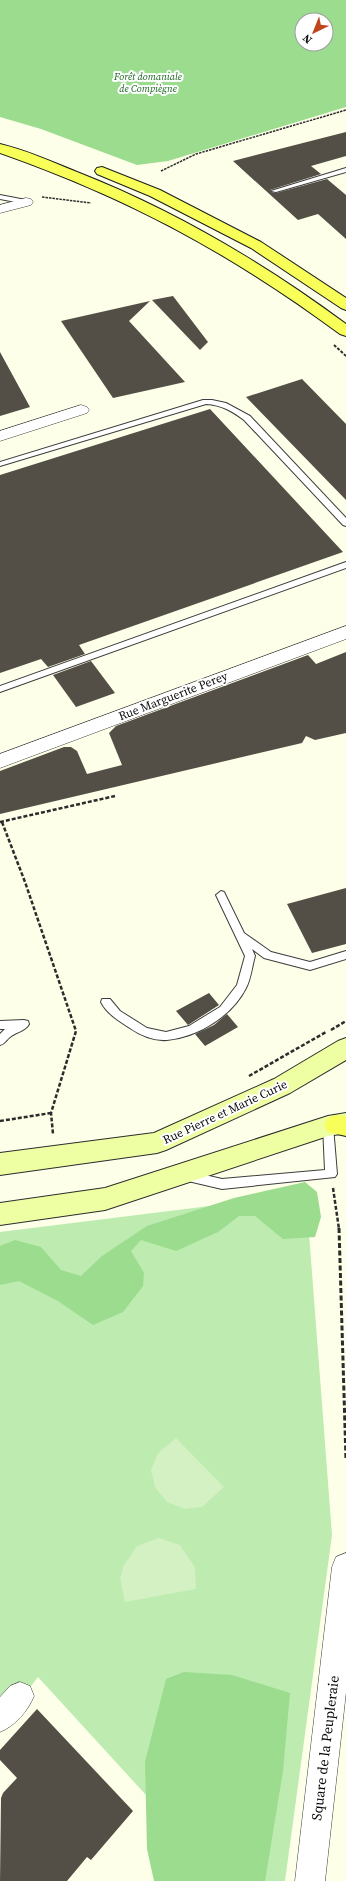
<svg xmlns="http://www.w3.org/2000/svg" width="346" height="1881" font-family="'Source Serif 4',serif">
<rect width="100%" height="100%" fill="#fdffe8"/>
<path fill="#bdebb0" d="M306,1194L332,1535L285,1881H196L189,1842L38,1677L0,1726V1232Z"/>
<path fill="#9bdc8f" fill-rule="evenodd" d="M0,0H346V107L168,161L137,165L41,129L0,117ZM302,20H326V44H302Z
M305,1182L317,1192L321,1217L315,1237L283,1239L255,1216H239L218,1232L176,1251L141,1240L131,1251L144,1273L143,1286L123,1312L93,1325L58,1301L19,1281L0,1285V1246L15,1240L41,1247L61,1270L81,1276L102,1256L147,1226L234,1198Z
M184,1672L232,1675L290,1693L283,1771L265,1881H154L147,1849L145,1762L166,1679Z"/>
<path fill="#d3f1c3" d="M176,1438L224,1487L202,1507L185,1509L167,1502L155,1487L151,1470L158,1453Z
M159,1538L180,1545L195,1567L196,1589L125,1602L120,1578L124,1565L137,1546Z"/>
<path fill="#534f46" d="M346,132V156L311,166L321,174L270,190L271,192L276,193L327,179L346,195V239L318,214L298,220L233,161Z
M173,296L208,342L200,350L152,300Z
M150,301L129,321L185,382L113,398L61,321Z
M0,352L30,407L0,416Z
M302,379L346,424V500L246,397Z
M210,409L343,552L79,645L85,654L48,667L41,659L0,673V475Z
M346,652V733L315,740L306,736L302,743L0,814V771L64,747H71L77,751L87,774L122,765L109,733L116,726L308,655L316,664Z
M91,661L115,693L76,707L53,675Z
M346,888V944L312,953L287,904Z
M209,993L219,1005L188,1025L176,1011Z
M227,1014L238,1027L205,1046L195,1034L214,1025Z
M37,1709L133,1811L91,1860L87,1857L67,1881H0L1,1798L3,1793L17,1778L0,1760V1750Z"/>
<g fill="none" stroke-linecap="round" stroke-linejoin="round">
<defs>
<path id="service" d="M346,168V172L276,192L271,191Z
M0,195L26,200L29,202L26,204L0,199Z
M203,400H212L226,403L250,416L346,518V526L343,525L244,420C232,411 222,405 206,404L0,466V462Z
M346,562V568L0,692V686Z
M221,891L224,892L244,933L271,952L310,962L346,951V959L310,970L264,958L252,949L255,956C252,966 251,979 246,988C232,1016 198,1037 167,1040C154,1041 140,1035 130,1028C119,1021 107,1014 101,1002L102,999H110L120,1011L147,1028L166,1032L189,1026L220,1007L237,985L245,956L216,895Z
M24,1020L28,1021L29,1024C26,1031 16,1032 10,1037C6,1040 5,1044 0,1045V1034L5,1029H0V1021Z
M328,1121L332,1123L333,1126L337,1174L335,1177L222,1189L188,1181L184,1179L182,1176L184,1173L188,1171L222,1179L325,1170L323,1126L324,1123Z"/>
<path id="minor" d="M26,198L31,199L33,202L31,205L0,213V205Z
M81,405L87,407L89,410L87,413L0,441V431Z
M346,626V639L0,768V754Z
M346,1553V1692L325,1881H295L332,1567L336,1557Z
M20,1682L30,1686L34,1696C28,1711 15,1726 0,1732V1697L10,1686Z"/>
<path id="secondary" d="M346,1038V1060L290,1093L166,1150L157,1153L0,1175V1153L154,1133L274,1079L338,1041Z
M346,1113V1133L328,1136L105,1210L0,1225V1203L105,1188L328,1116Z"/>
<path id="primary" d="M0,144C26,150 52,162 77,172C174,210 262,262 346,324V336L340,334C232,254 128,198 0,153Z
M102,167L160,190L261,242L346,298V310L341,308L251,248L150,196L97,174L95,171L97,168Z
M336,1115L346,1116V1136L328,1132L324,1125L328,1118Z"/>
</defs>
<use href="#service" stroke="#3d3d3d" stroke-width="2"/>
<use href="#minor" stroke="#3d3d3d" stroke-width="1"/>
<use href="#secondary" stroke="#2c2c2c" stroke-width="2"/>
<use href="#primary" stroke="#1b1b1b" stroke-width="2"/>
<path stroke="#2c2c2c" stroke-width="1.5" stroke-dasharray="2.5 1" stroke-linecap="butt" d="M161,171L196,154L346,110
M42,197L91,203"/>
<path stroke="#2c2c2c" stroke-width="2" stroke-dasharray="3 1.5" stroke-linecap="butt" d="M334,345L346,356"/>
<path stroke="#2c2c2c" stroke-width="2.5" stroke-dasharray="4 2" stroke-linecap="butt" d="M0,822L115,796
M2,822L25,882L76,1031L51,1113L53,1134
M331,1030L346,1021
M249,1076L326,1032
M0,1121L51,1113
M333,1188L339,1229"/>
<path stroke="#2c2c2c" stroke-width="3" stroke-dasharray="5 2.5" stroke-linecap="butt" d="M339,1228L346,1460"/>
<use href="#service" fill="#fff" fill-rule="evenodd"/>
<use href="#minor" fill="#fff" fill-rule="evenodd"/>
<use href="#secondary" fill="#eeffa3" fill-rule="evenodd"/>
<use href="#primary" fill="#f7ff58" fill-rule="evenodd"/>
</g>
<g text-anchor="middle" stroke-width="4" stroke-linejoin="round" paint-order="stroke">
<g font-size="10" font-style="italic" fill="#19641f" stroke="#fff">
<text x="148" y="80">Forêt domaniale<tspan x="148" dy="12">de Compiègne</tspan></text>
</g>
<g font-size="12" fill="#0a0a0a" stroke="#fff">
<text transform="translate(173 696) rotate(-21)" y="4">Rue Marguerite Perey</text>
<text transform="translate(225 1112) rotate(-25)" y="4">Rue Pierre et Marie Curie</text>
</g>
<g font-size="14" fill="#0a0a0a" stroke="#fff">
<text transform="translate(325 1748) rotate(-83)" y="5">Square de la Peupleraie</text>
</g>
</g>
<g transform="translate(314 32) rotate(223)"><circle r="19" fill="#ffffff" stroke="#9d9d9d"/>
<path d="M0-3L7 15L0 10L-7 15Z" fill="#c0451d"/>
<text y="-6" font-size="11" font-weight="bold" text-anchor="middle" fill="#0a0a0a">N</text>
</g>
</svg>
